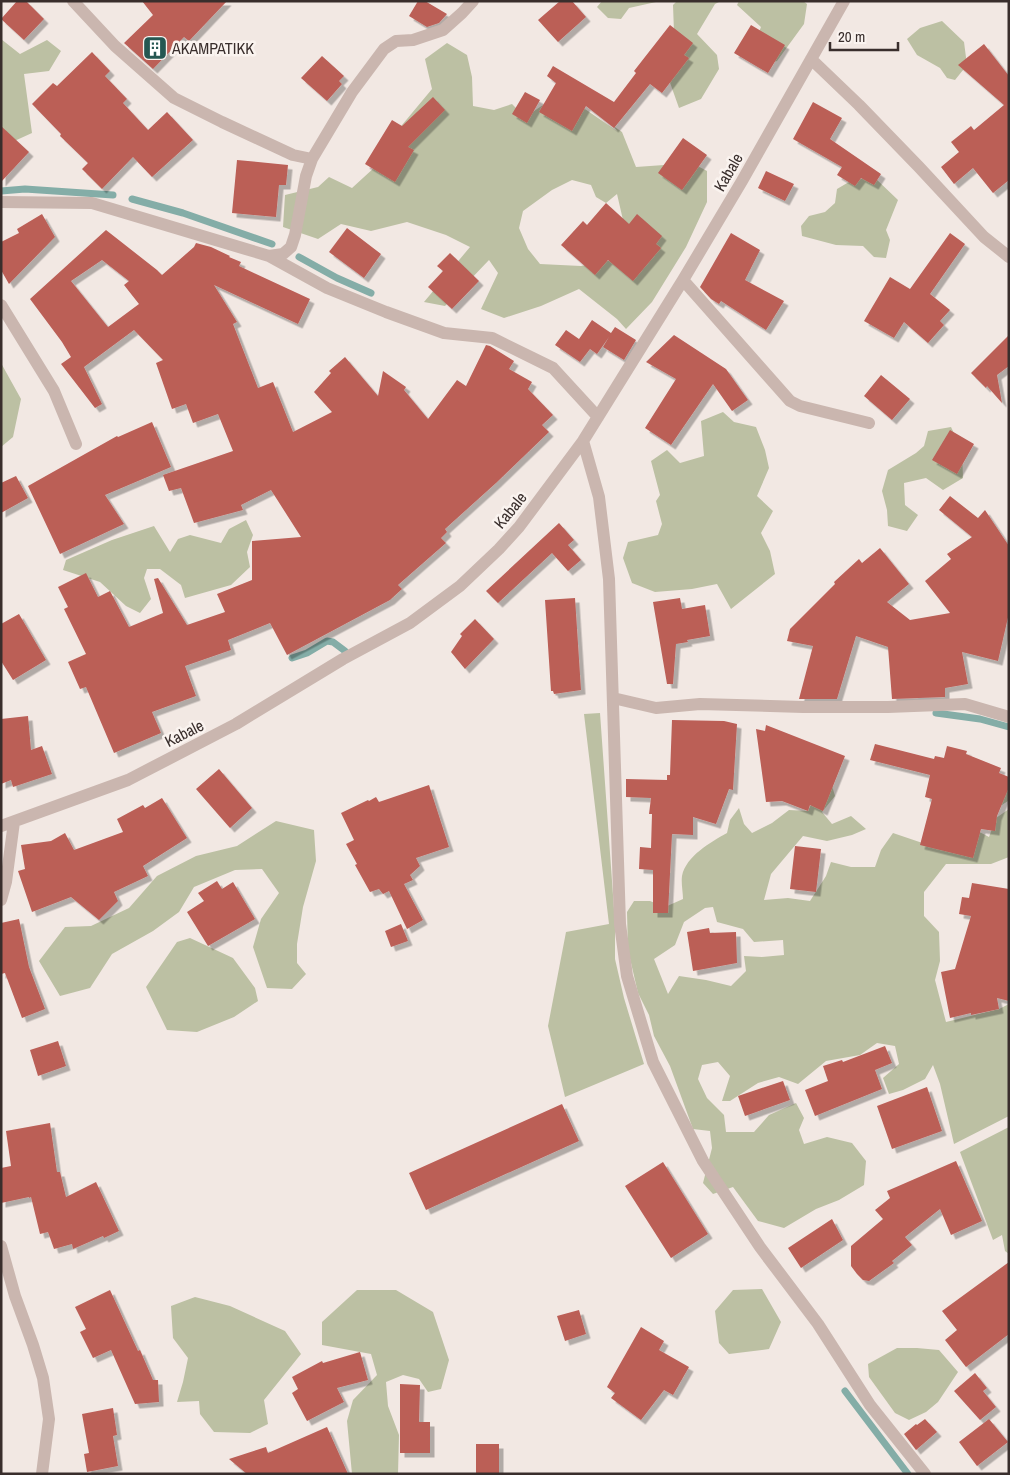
<svg xmlns="http://www.w3.org/2000/svg" width="1010" height="1475" font-family="'Archivo Narrow',sans-serif">
<defs>
<filter id="shadow"><feDropShadow dx="4.5" dy="4.5" stdDeviation="0" flood-color="#0004"/></filter>
</defs>
<rect width="100%" height="100%" fill="#f2e8e3"/>
<path fill="#bcc0a3" fill-rule="evenodd" d="M602,1H656V2L629,8L621,19L608,18L597,7Z
M677,1H721L715,4L697,34L717,55L719,69L701,99L679,108L668,77L674,32L673,5Z
M739,1H803L807,4L804,24L777,61L768,64L753,47L761,27L737,5Z
M942,21L964,42L967,65L955,80L947,78L940,68L917,55L907,39L920,28Z
M1,39L20,54L47,40L61,51L49,71L24,74L32,133L10,143L1,138Z
M447,43L467,55L472,77L473,106L494,110L512,104L525,117L552,99L563,94L617,131L612,125L622,132L636,167L692,163L707,171V202L686,247L652,302L626,329L617,319L579,289L541,306L504,318L481,309L498,273L489,260L445,306L424,302L470,247L446,235L407,222L371,231L341,224L318,239L283,227L285,195L318,187L329,177L352,188L375,167L397,131L432,89L425,59ZM572,180L591,185L596,197L606,203L617,194L623,220L613,260L581,266L540,264L528,249L519,228L523,211L552,190Z
M875,178L898,200L886,230L890,240L886,258L874,257L863,246L836,245L802,236L801,226L809,216L825,212L835,203L837,189L854,179Z
M1,363L21,399L13,437L1,447Z
M723,412L734,422L756,427L765,450L769,468L757,496L773,511L761,533L770,551L775,574L731,609L717,584L692,589L655,592L632,583L623,558L628,542L658,535L662,524L656,501L660,495L651,461L667,450L680,463L704,456L701,421Z
M951,427L962,450L963,478L943,490L926,478L904,483L905,505L918,515L907,531L888,526L887,510L882,491L888,470L916,453L924,446L928,431Z
M246,520L253,535L247,552L250,567L231,585L185,598L181,585L160,569H147L144,578L151,599L140,613L126,606L100,582L63,570L66,560L112,540L154,526L170,552L178,539L190,535L221,543L229,529Z
M600,713L615,923V959L624,998L644,1064L565,1097L548,1026L566,932L609,924L584,714Z
M831,782L835,796L822,812L832,824L851,816L866,829L852,835L827,841L803,836L771,874L764,900L788,898L810,901L826,876L831,862L851,867H875L881,850L893,833L946,851L923,832L935,838L1009,786L1008,801L985,816L972,828L989,837L996,818L1009,809V857L991,864H946L924,892V916L939,932L940,961L935,980L946,1022L999,1009L1009,1004V1116L954,1144L940,1084L933,1065L925,1079L903,1090L889,1094L883,1078L899,1064L895,1046L877,1043L860,1055L826,1061L798,1084L779,1077L758,1083L730,1101H722L730,1076L718,1062L702,1065L698,1079L707,1098L724,1115L726,1132H754L769,1115L796,1103L804,1118L799,1130L804,1144L827,1137L852,1143L866,1161L864,1185L839,1200L816,1209L784,1228L758,1221L733,1187L713,1194L703,1183L712,1148L710,1131L693,1129L670,1066L654,1036L649,1015L638,993L628,950L627,912L634,901H650L665,907L683,899C683,892 681,883 682,876C686,856 711,842 727,833L730,820L739,808L744,824L752,833L772,823L789,810L808,811L816,794ZM713,907L717,922L743,929L754,942L783,940L784,955L762,957L744,956L746,971L731,986L706,980L679,976L668,994L654,959L675,945L684,922L705,908Z
M276,821L314,830L316,861L303,907L297,944V963L306,974L292,989L267,988L253,947L261,919L279,893L262,869L235,870L194,887L179,912L153,931L112,954L90,988L60,996L39,961L65,927L91,926L129,908L157,876L196,856L237,846Z
M190,938L233,958L255,988L258,1001L234,1017L197,1032L167,1030L146,987L177,942Z
M1009,1127V1254L1005,1251L1002,1235L993,1240L960,1152Z
M762,1289L781,1322L769,1349L729,1354L719,1343L715,1311L733,1290Z
M357,1290H396L433,1312L449,1360L441,1389L428,1392L419,1379L403,1375L386,1382L388,1406L399,1435L398,1474H352L347,1421L353,1400L377,1375L371,1354L322,1345V1322Z
M195,1297L230,1306L285,1331L301,1354L264,1400L268,1424L250,1433L214,1432L200,1414L199,1401L177,1402L183,1382L188,1358L173,1338L171,1306Z
M897,1348H917L939,1350L958,1372L938,1402L926,1412L909,1420L895,1413L869,1377L868,1364Z"/>
<g fill="none" stroke-linecap="round" stroke-linejoin="round">
<path stroke="#84ada7" stroke-width="7" d="M1,191L25,189L113,195
M132,199L183,213L272,244
M299,257L337,278L371,293
M292,658L307,653L327,641L333,642L345,651
M936,713L980,719L1009,727
M845,1391L908,1474"/>
</g>
<path fill="#bb5e57" fill-rule="evenodd" filter="url(#shadow)" d="M17,1H26L44,19L24,40L1,19Z
M142,1H227L189,41L184,37L153,69L124,43L153,15Z
M418,1H425L447,14L439,23L427,27L409,16Z
M560,1H572L586,17L558,42L538,20Z
M670,25L693,43L684,55L689,58L662,93L650,84L614,128L586,106L572,131L539,112L556,83L547,76L553,66L614,102L636,73L634,71Z
M751,25L785,45L768,73L734,53Z
M984,44L1009,76V180L993,193L973,168L954,184L941,167L959,152L951,142L971,126L974,130L1004,105L958,65Z
M92,52L110,71L105,76L127,99L123,103L148,130L167,112L193,140L152,177L133,157L102,189L82,169L88,163L60,136L61,134L32,104L53,83L57,86Z
M322,56L344,76L339,81L342,84L327,101L301,78Z
M525,92L540,100L527,123L512,114Z
M433,97L445,110L408,147L414,150L395,182L365,164L392,120L402,126Z
M813,102L842,118L830,139L881,174L874,185L861,178L855,186L837,175L842,167L793,139Z
M1,126L29,152L1,182Z
M683,138L707,155L682,190L658,173Z
M237,160L288,165L286,185H279L276,217L232,213Z
M766,171L794,184L785,201L758,188Z
M606,203L629,224L637,214L662,236L656,244L661,248L633,281L608,260L595,275L561,245L583,221L587,225Z
M42,214L55,237L9,284L1,270V242L19,233L17,229Z
M347,228L381,254L364,278L329,252Z
M106,230L157,270L162,275L194,247L196,243L211,247L230,256L229,257L241,262L239,266L310,299L298,324L214,285L237,322L233,324L258,388L273,382L293,432L332,412L314,392L331,373L329,371L345,357L378,396L383,371L406,387L404,390L428,419L457,380L466,386L486,345L490,346L514,361L509,369L532,382L528,389L553,415L542,425L549,432L496,483L445,529L447,532L441,538L446,543L398,585L402,589L390,600L287,655L270,623L228,640L231,650L185,666L196,696L152,712L161,733L114,753L86,687L80,689L68,662L86,654L64,609L68,607L58,587L86,573L98,597L110,591L129,627L163,613L154,579L158,578L187,625L225,612L217,594L252,580V541L301,537L271,490L241,505L243,510L194,523L181,488L169,491L163,475L233,451L218,414L193,423L186,404L172,409L156,363L163,360L134,330L84,367L102,404L95,408L61,364L71,357L62,342L30,299ZM102,260L129,281L124,285L139,304L108,327L71,281Z
M731,233L760,250L745,280L784,301L766,330L721,301L719,304L711,299L700,287Z
M950,233L965,244L930,294L950,310L940,321L944,325L928,343L904,322L894,338L864,321L890,277L910,289Z
M450,253L479,281L452,309L428,287L443,271L437,266Z
M592,320L611,333L615,327L636,340L624,360L603,347L609,337L597,354L590,349L580,362L555,345L566,330L579,339Z
M674,335L726,369L748,400L732,411L713,384L671,445L645,428L676,379L646,362Z
M1009,335V366L997,375L1002,403L987,386L986,388L971,373Z
M881,375L910,399L892,420L864,396Z
M152,422L171,467L105,495L124,524L60,554L28,486L117,436L118,437Z
M950,430L974,444L957,474L932,460Z
M16,476L28,498L1,513V483Z
M950,496L978,518L985,510L1009,546V613L998,661L962,652L968,684L945,688V697L892,699L888,647L856,636L837,699H799L813,646L787,641L790,629L835,584L834,582L859,559L862,563L880,548L909,584L887,602L910,620L950,613L925,581L951,559L947,554L972,537L939,510Z
M559,523L574,540L568,545L581,560L568,571L552,553L498,603L486,591Z
M575,598L581,690L554,694L553,691H551L545,600Z
M680,598L682,609L705,605L710,636L687,640L688,642L676,644L673,684H667L653,602Z
M19,614L46,660L13,680L1,661V624Z
M475,619L494,639L465,669L451,652L462,636L460,634Z
M28,716L31,750L42,746L52,774L13,787L11,780L1,784V719Z
M672,720L724,721L737,724L733,790L729,789L716,824L693,817V835L672,834L668,913H653V870L639,869L640,847L651,848L652,814H649L651,798L626,797V779L667,780V775H670Z
M766,725L845,756L823,811L810,805L808,811L782,801L766,802L756,729L765,731Z
M875,744L934,759L935,756L944,758L947,746L967,751L966,754L1001,768L999,773L1009,777V787L997,816L995,831L981,829L973,858L920,845L932,799L925,797L930,775L870,760Z
M219,769L252,808L230,828L196,789Z
M429,785L449,847L416,858L420,866L410,875L413,880L404,884L423,920L407,929L389,891L383,894L379,889L370,892L355,865L357,864L346,844L354,840L341,813L368,800L369,801L376,797L379,802Z
M162,798L187,838L143,866L148,876L114,892L118,901L99,920L71,897L32,912L18,871L25,869L21,845L51,841L65,833L74,850L123,832L117,819L143,805L145,808Z
M795,846L821,849L816,892L790,889Z
M217,881L222,889L233,882L255,919L208,946L187,912L204,901L198,893Z
M972,883L1009,889V1001L997,998L999,1009L971,1015V1013L950,1018L941,972L955,969L971,916L959,914L962,897L969,898Z
M19,919L29,967L45,1009L22,1018L5,973L1,974V923Z
M401,924L408,941L391,947L385,931Z
M709,928L710,933L736,932L737,963L693,971L687,932Z
M58,1041L66,1066L38,1076L30,1050Z
M885,1046L892,1063L875,1070L882,1089L815,1116L805,1090L828,1081L823,1066L842,1060L843,1062Z
M783,1081L790,1100L745,1116L738,1096Z
M927,1087L942,1131L892,1149L877,1106Z
M562,1104L579,1141L426,1210L409,1173Z
M50,1123L57,1172H60L66,1197L96,1182L119,1231L104,1238L103,1236L73,1249L72,1244L54,1249L48,1232L40,1234L31,1197L29,1198V1197L1,1203V1168L11,1166L6,1131Z
M956,1161L982,1221L951,1235L940,1209L905,1237L912,1245L892,1261L894,1263L869,1281L863,1280L857,1274L851,1266V1246L883,1219L875,1210L890,1198L887,1191Z
M663,1162L708,1234L671,1258L625,1186Z
M832,1219L843,1240L801,1268L788,1248Z
M1009,1262V1334L966,1367L945,1340L957,1330L942,1311Z
M110,1290L138,1351L140,1350L153,1380H158L159,1402L135,1404L111,1350L93,1358L80,1332L86,1329L75,1307Z
M579,1310L586,1334L565,1341L557,1316Z
M641,1327L664,1341L659,1350L689,1367L673,1395L664,1390L641,1420L611,1398L615,1393L607,1387Z
M360,1352L368,1380L337,1388L344,1402L307,1421L292,1393L298,1389L292,1377L322,1361L323,1363Z
M975,1373L987,1388L983,1391L996,1407L980,1420L954,1391Z
M400,1384L420,1385L419,1422H430V1453H400Z
M113,1408L117,1435L113,1436L118,1466L87,1472L84,1454L89,1453L82,1414Z
M925,1419L937,1432L916,1450L904,1434L916,1424L917,1425Z
M989,1419L1008,1442L977,1466L959,1442Z
M327,1427L348,1474H247L229,1459L266,1447L268,1453Z
M476,1444H499V1474H476Z"/>
<g fill="none" stroke-linecap="round" stroke-linejoin="round">
<path stroke="#cab6af" stroke-width="12" d="M73,1L115,46L174,98L222,122L293,155L312,159
M811,59L859,105L919,167L984,237L1009,257
M1,202L92,203L269,256L283,254L291,247L295,235L306,176L312,159L352,92L384,49L396,41L413,40L443,30L462,13L473,1
M269,256L327,288L386,312L444,333L492,338L553,368L598,417
M683,280L790,401L800,406L869,423
M1,305L54,391L76,444
M583,441L599,497L609,579L620,924L627,976L653,1062L703,1161L760,1247L818,1324L870,1405L925,1474
M613,698L656,708L700,704L803,707H888L965,704L1009,717
M1,826L128,780L236,724L343,659L410,623L460,586L499,549L519,527L583,441L683,280L742,181L844,1
M1,900L6,882L14,822
M1,1246L15,1296L33,1345L43,1378L49,1419L42,1474"/>
</g>
<defs>
<symbol id="building-square" viewBox="-11 -11 22 22"><rect x="-9" y="-9" width="18" height="18" rx="4" fill="#255752" stroke="#faf3ef"/><path d="M-4-6H4V6H1V3H-1V6H-4ZM-2.5-4.3h1.7v1.8h-1.7ZM.8-4.3h1.7v1.8H.8ZM-2.5-1h1.7V.8h-1.7ZM.8-1h1.7V.8H.8Z" fill="#fff"/></symbol>
</defs>
<g fill-rule="evenodd">
<use href="#building-square" x="141" y="34" width="28" height="28"/>
</g>
<g text-anchor="middle" stroke-width="5" stroke-linejoin="round" paint-order="stroke">
<g font-size="16" fill="#392e2c" stroke="#faf3ef" text-anchor="start">
<text x="172" y="54">AKAMPATIKK</text>
</g>
<g font-size="16" fill="#392e2c" stroke="#faf3ef">
<text transform="translate(728 172) rotate(-60)" y="6">Kabale</text>
<text transform="translate(510 510) rotate(-51)" y="6">Kabale</text>
<text transform="translate(184 733) rotate(-27)" y="6">Kabale</text>
</g>
</g>
<rect width="1010" height="1475" fill="none" stroke="#392e2c" stroke-width="5"/>
<path d="M830 42v8h68v-8" fill="none" stroke="#392e2c" stroke-width="2.5"/>
<text x="838" y="42" font-size="15" fill="#392e2c" stroke="#faf3ef" stroke-width="4" paint-order="stroke">20 m</text>
</svg>
